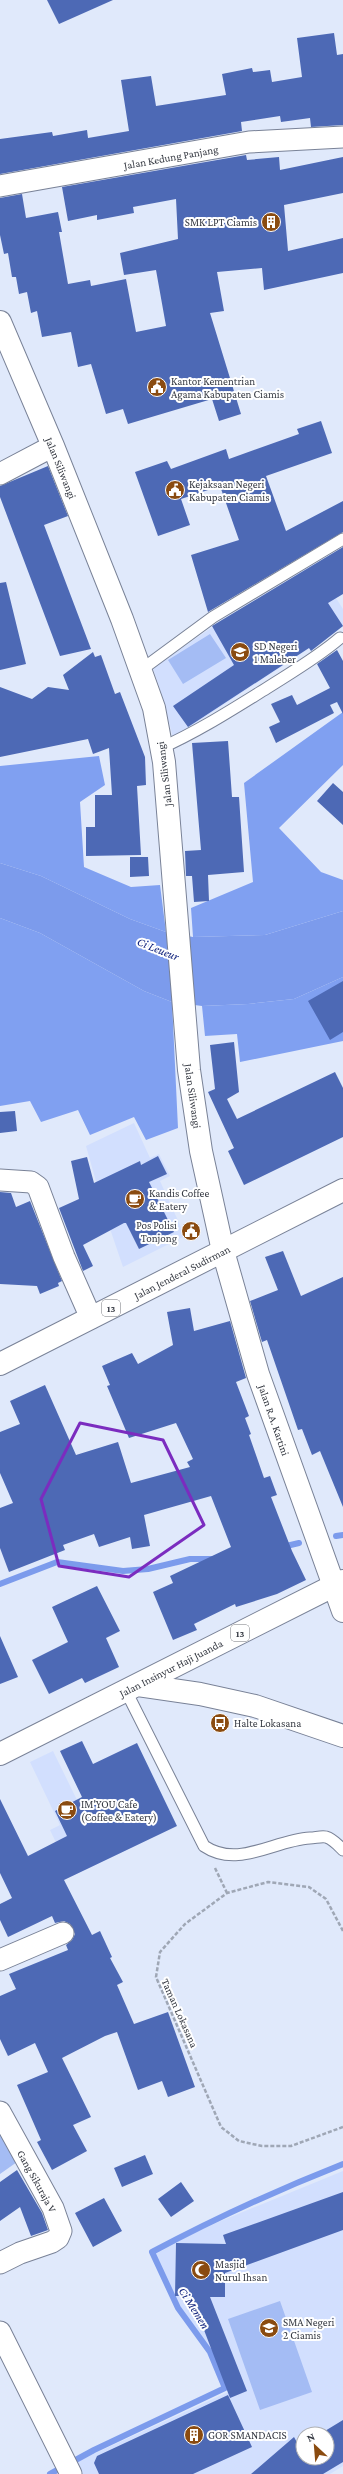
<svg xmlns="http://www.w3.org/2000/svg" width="343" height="2474" font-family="'Crimson Pro',serif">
<rect width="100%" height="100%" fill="#e0e9fb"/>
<path fill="#d2dffe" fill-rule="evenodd" d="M314,564L343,609V626L173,738L164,702L153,668L211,628Z
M134,1123L150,1158L159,1154L170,1176L160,1181L185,1236L123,1267L106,1217L86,1146Z
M53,1751L77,1800L121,1821L133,1847L72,1876L50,1830L60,1825L30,1762Z
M343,2171V2466L330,2474H76L72,2464L228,2392L212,2350L179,2306L154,2252L216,2223ZM303,2434H327V2458H303Z"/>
<path fill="#a4bcf4" d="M210,634L226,658L183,684L168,660Z
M0,2134L17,2162L0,2174Z
M280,2301L312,2392L260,2410L228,2319Z"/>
<path fill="#80a0f1" d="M343,712V765L279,828L321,872L343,880V911L265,935L193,937L191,908L253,882L244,783Z
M99,756L105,785L80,802L84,867L131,887L160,885L166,932L130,919L41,876L0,863V766Z
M0,918L40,933L144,991L172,1002L178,1128L146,1140L134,1117L90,1135L78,1110L41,1122L30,1101L0,1106Z
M343,977V1041L240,1062L237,1034L205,1036L202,1006L248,1004L294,999Z"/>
<path fill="#7c9bec" d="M0,863L41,876L130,919L166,932L193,937L265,935L343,911V977L294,999L248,1004L202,1006L172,1002L144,991L40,933L0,918Z"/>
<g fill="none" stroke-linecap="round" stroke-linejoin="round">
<path stroke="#7c9bec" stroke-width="6" d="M336,1536L343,1535
M282,1547L299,1543
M0,1584L57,1562L123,1571L148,1569L190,1559H212
M50,2474L94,2450L225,2388L210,2352L178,2308L152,2252C214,2219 277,2190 343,2164"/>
</g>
<path fill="#4d69b5" d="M47,0H113L59,24Z
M334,33L337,55L343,54V125L311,127L310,118L281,122L280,116L241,122L242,131L0,174V139L52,132L53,136L87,130L88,138L129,131L121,80L151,76L156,106L226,95L222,74L252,68L253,72L270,70L272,82L302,77L297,38Z
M246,155L247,160L279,157L280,170L343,157V193L284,205L288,251L343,238V273L264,290L262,268L217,272L224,311L210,313L241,414L219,421L212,399L128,424L123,409L106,414L91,364L78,367L71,332L42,337L37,311L31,313L27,292L19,294L16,277H12L8,253L4,254L0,235V198L22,194L26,218L58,212L62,232H59L68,284L90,280L91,286L126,279L136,332L166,326L156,270L124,275L120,253L178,239L176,199L133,207L134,213L97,220V215L68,221L62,187Z
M321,421L332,453L266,476L286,531L343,501V532L208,612L191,555L239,540L220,486L181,499L190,525L158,536L135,472L167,461L171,469L226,449L229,459L299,434L297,429Z
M48,466L68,516L44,525L91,649L60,656L0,497V486Z
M343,547V594L328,603L343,626L311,651L309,648L188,727L173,706L234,665L212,626Z
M6,582L26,664L0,670V583Z
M337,650L343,661V714L337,702L330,705L334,713L276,743L269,727L280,722L271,704L292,695L297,705L330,688L317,664Z
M93,652L95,657L101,655L115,694L120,692L145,757L146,785L137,786L141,855L86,856V827H95V795H112L109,748L93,754L88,739L0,757V687L32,699L48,687L69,690L63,675Z
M228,741L232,797H239L244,872L208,875L209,901L194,902L192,876H186L185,851L201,850L192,743Z
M333,783L343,792V825L317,801Z
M130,857H148L149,876L130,877Z
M343,981V1032L330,1040L308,1001Z
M234,1042L239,1092L227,1099L237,1119L335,1072L343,1088V1137L244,1185L228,1151L234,1148L208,1092L215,1089L210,1045Z
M15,1111L17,1131L0,1133V1112Z
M158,1156L167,1174L149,1182L174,1232L139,1249L126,1223H124L83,1245L93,1266L83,1271L59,1208L79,1199L71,1161L87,1157L94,1183L140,1161L141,1165Z
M0,1192L11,1193L16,1207L30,1201L62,1281L58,1283L59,1286L40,1294L37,1286L0,1284Z
M283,1251L301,1296L343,1277V1507L320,1451L312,1455L302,1429L298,1430L267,1340L262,1342L250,1301L278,1290L265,1257Z
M190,1308L194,1331L230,1321L246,1378L236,1382L249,1416L245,1418L251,1434L249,1435L264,1478L270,1476L277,1495L271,1497L292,1551L306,1580L277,1594L236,1607L235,1604L194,1624L197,1630L173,1640L153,1592L173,1583L170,1576L231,1547L211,1496L144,1515L150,1546L132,1549L130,1537L99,1547L94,1534L63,1545L65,1550L9,1572L0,1548V1508L13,1503L0,1473V1432L20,1424L10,1401L45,1385L76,1455L118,1442L131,1483L190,1467L187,1462L193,1459L176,1423L129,1438L107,1386L110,1385L102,1366L132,1353L138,1364L173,1345L167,1312Z
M97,1586L120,1631L106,1638L119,1667L85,1683L82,1678L49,1694L32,1660L68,1642L52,1607Z
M0,1636L18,1677L0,1684Z
M82,1741L93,1764L137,1743L177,1826L64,1880L92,1935L100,1931L112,1957L110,1958L123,1982L117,1985L134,2024L168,2012L195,2087L168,2097L162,2081L138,2090L117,2032L105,2036L62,2058L91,2117L73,2125L87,2151L52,2170L37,2142L41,2140L17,2085L48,2072L35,2043L8,2056L0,2039V1996L16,1989L9,1974L68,1950L66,1945L72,1940L75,1934L70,1924L64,1921L55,1923L52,1916L8,1937L0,1920V1904L12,1898L0,1873V1799L28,1856L67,1836L55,1811L82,1797L60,1751Z
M145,2155L153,2174L122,2187L114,2168Z
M17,2170L42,2213L48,2230L31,2236L20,2207L0,2221V2182Z
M181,2182L194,2201L171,2217L158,2199Z
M343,2192V2230L225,2273V2297H210L247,2391L230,2398L191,2296H175L176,2243L226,2244L223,2235Z
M104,2198L122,2231L93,2247L75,2213Z
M228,2395L252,2447L193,2474H99L94,2463L97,2456Z
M343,2420V2462L323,2474H251L294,2437L299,2446L303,2444V2458H327V2434H320Z"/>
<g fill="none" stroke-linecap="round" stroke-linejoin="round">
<defs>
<path id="service" d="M141,670L213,617L343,539
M161,748C199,731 233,709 267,688C292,672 318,657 340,638
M126,1691L204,1846C238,1869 274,1840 310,1838C315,1838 321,1836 326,1837C333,1839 338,1845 343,1850"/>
<path id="minor" d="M0,186L249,142L343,137
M0,474L53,446
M0,1180L31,1182L38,1187L64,1257L91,1318
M0,1960L63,1933
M0,2112L53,2208L61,2231L58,2238L52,2242L20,2253L0,2263
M0,2332L71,2474"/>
<path id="secondary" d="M0,322L53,446L122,619L154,708L164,762L189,1070L201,1151L223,1251L258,1374L343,1611"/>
<path id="trunk" d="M0,1364L343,1190
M138,1685L200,1694L255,1706L343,1736
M0,1754L343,1581"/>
</defs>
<use href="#service" stroke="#798297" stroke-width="13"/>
<use href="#minor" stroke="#798297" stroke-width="23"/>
<use href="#secondary" stroke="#798297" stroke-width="24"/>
<use href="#trunk" stroke="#798297" stroke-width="24"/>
<path stroke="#9fa7b5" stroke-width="2.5" stroke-dasharray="4 2" stroke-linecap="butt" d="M215,1868L227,1893
M343,1931L326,1899L309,1887L268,1882L227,1893L185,1924L160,1952L156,1977L221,2127L239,2141L262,2146H291L343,2127"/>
<use href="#service" stroke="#fff" stroke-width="11"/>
<use href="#minor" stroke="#fff" stroke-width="21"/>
<use href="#secondary" stroke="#fff" stroke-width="22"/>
<use href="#trunk" stroke="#fff" stroke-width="22"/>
</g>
<path fill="none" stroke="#7b2cbf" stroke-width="3" stroke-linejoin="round" d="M80,1423L163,1440L204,1525L129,1577L59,1566L41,1499Z"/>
<defs>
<symbol id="building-disc" viewBox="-11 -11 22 22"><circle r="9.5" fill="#8a4b10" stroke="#fff"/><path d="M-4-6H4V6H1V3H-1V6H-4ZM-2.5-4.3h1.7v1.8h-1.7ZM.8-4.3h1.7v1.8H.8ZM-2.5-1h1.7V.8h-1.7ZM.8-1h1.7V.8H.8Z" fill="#fff"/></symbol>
<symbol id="civic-disc" viewBox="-11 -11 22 22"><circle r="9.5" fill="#8a4b10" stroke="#fff"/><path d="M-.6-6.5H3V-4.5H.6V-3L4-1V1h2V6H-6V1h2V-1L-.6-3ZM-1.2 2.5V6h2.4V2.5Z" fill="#fff"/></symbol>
<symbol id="school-disc" viewBox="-11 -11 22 22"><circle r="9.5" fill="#8a4b10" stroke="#fff"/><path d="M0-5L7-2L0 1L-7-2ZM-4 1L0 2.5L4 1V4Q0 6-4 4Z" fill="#fff"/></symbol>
<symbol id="cafe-disc" viewBox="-11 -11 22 22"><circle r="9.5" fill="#8a4b10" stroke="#fff"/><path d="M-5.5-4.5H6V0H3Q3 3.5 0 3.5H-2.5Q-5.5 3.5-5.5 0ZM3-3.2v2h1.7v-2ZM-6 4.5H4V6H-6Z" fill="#fff"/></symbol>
<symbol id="bus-disc" viewBox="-11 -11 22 22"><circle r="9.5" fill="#8a4b10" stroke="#fff"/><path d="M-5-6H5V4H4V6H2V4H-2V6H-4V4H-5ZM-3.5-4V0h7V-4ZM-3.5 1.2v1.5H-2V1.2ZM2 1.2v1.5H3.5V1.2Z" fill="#fff"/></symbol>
<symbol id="mosque-disc" viewBox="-11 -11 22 22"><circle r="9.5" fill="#8a4b10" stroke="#fff"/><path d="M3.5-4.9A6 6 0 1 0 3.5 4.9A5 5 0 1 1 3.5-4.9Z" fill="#fff"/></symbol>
</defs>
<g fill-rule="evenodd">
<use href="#building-disc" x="260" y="211" width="22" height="22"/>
<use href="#civic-disc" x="146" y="376" width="22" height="22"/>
<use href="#civic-disc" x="164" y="479" width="22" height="22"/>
<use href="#school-disc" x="229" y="641" width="22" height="22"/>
<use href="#cafe-disc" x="124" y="1188" width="22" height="22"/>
<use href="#civic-disc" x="180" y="1220" width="22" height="22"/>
<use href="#bus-disc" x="209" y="1712" width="22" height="22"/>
<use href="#cafe-disc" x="56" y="1799" width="22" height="22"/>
<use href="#mosque-disc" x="190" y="2259" width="22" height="22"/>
<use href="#school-disc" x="258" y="2317" width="22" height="22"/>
<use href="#building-disc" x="183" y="2424" width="22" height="22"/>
</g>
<g text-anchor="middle" stroke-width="4" stroke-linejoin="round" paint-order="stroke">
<g fill="#fff" stroke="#72747b" stroke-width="1">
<rect x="102" y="1300" width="18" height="16" rx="3"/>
<rect x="231" y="1625" width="18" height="16" rx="3"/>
</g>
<g font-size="10" font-weight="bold" fill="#353942">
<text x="111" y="1312">13</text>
<text x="240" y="1637">13</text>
</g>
<g font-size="11" fill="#353942" stroke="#fff">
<text transform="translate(171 157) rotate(-10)" y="4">Jalan Kedung Panjang</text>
<text transform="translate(61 468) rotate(68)" y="4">Jalan Siliwangi</text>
<text transform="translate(164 774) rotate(-97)" y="4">Jalan Siliwangi</text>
<text transform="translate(193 1096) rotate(82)" y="4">Jalan Siliwangi</text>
<text transform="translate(182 1272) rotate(-27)" y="4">Jalan Jenderal Sudirman</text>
<text transform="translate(274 1420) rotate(71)" y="4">Jalan R.A. Kartini</text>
<text transform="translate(171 1668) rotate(-27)" y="4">Jalan Insinyur Haji Juanda</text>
<text transform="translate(180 2013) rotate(66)" y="4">Taman Lokasana</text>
<text transform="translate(37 2181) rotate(61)" y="4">Gang Sikuraja V</text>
</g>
<g font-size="11" fill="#353942" stroke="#fff" text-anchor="start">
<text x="257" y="226" text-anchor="end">SMK LPT Ciamis</text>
<text x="171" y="385">Kantor Kementrian<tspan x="171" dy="13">Agama Kabupaten Ciamis</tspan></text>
<text x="189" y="488">Kejaksaan Negeri<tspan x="189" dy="13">Kabupaten Ciamis</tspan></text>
<text x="254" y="650">SD Negeri<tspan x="254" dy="13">1 Maleber</tspan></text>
<text x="149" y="1197">Kandis Coffee<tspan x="149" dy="13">&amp; Eatery</tspan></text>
<text x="177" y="1229" text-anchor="end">Pos Polisi<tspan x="177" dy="13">Tonjong</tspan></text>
<text x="234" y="1727">Halte Lokasana</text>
<text x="81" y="1808">IM'YOU Cafe<tspan x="81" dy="13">(Coffee &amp; Eatery)</tspan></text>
<text x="215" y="2268">Masjid<tspan x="215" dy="13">Nurul Ihsan</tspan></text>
<text x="283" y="2326">SMA Negeri<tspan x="283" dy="13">2 Ciamis</tspan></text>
<text x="208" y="2439">GOR SMANDACIS</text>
</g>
<g font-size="12" font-style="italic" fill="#10227d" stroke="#fff">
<text transform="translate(158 949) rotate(22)" y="4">Ci Leueur</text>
<text transform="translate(194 2308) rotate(58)" y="4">Ci Memen</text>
</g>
</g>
<g transform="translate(315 2446) rotate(334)"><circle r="19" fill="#ffffff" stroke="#aeb0b3"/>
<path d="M0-3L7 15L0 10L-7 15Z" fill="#8a4b10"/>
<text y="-6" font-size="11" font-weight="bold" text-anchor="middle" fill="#353942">N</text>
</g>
</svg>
